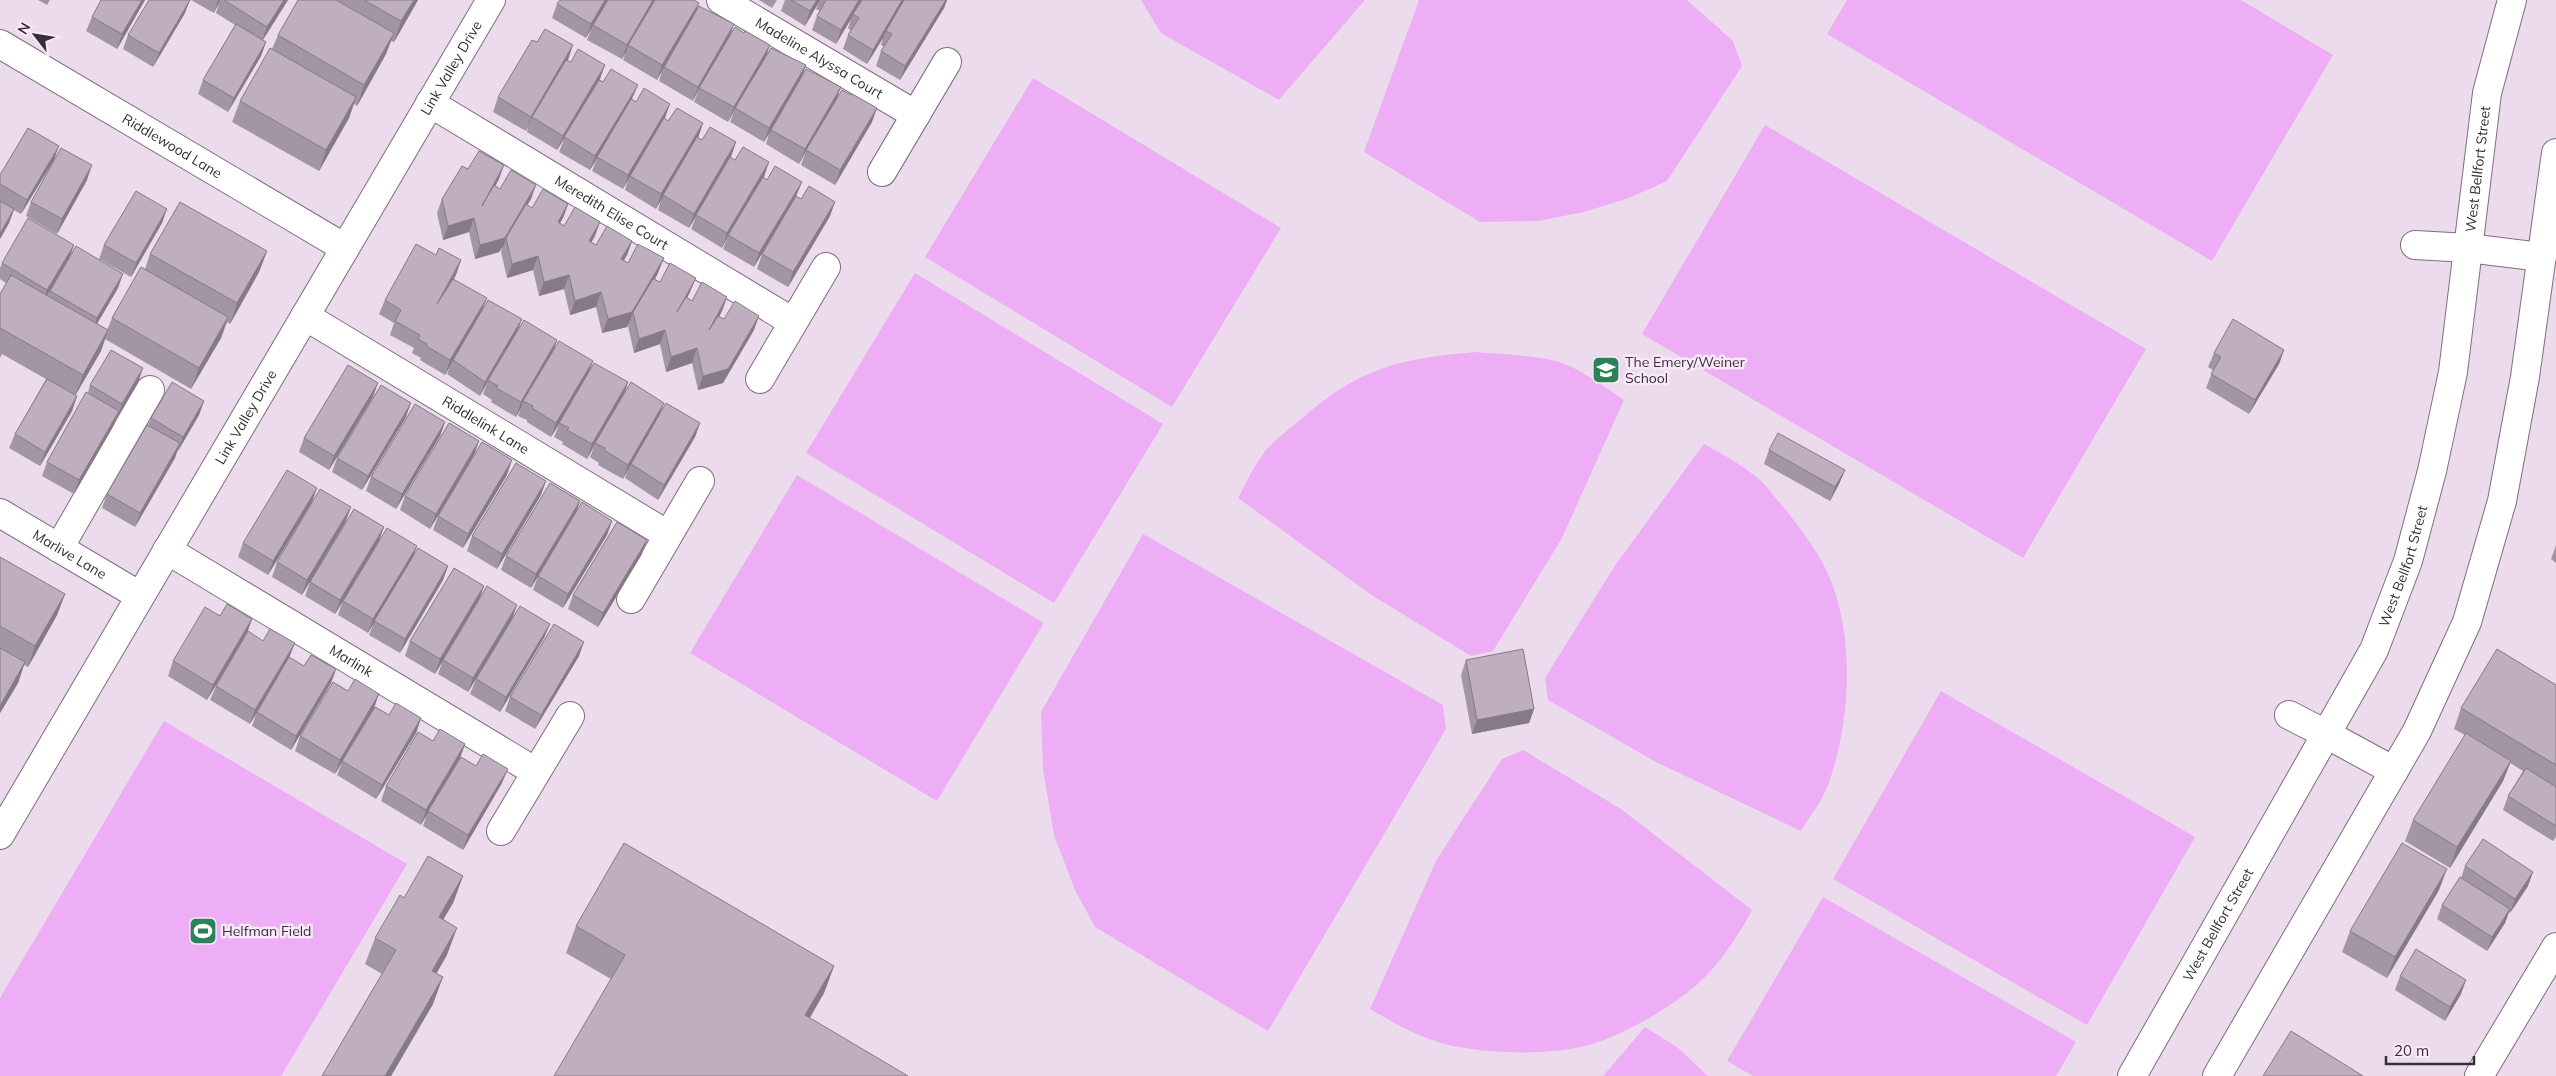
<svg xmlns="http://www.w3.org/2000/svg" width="2556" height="1076" font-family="Mulish,sans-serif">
<rect width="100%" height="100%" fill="#ebdbed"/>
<path fill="#eeaef5" d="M1141,0H1365L1279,100L1161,33Z
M1419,0H1687L1733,41L1742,66L1667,181L1629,198L1584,212L1538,221L1480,222L1364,152Z
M1847,0H2241L2333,55L2212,261L1827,34Z
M1033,78L1281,228L1172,407L925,257Z
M1765,125L2146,349L2023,558L1642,334Z
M915,273L1163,424L1054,603L806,453Z
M1475,352C1502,354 1530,355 1556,361C1580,368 1603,386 1624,400L1562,538L1493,651L1471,656L1370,594L1238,498C1247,482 1255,463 1267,449C1276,439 1288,430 1299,421C1359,368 1397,359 1475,352Z
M1704,444C1724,455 1744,466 1761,481C1770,490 1778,501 1786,510C1798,526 1811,542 1821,560C1857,624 1852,718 1828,785C1822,801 1810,816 1801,831L1654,761L1548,700L1545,678L1616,564Z
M797,475L1044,623L937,801L690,653Z
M1143,534L1443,705L1446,729L1268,1031L1095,927L1075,890L1054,835L1043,769L1041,712Z
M1941,691L2195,837L2087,1025L1833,879Z
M164,721L407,864L281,1076H0V998Z
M1523,750L1621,809L1752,910C1739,934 1725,956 1706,976C1680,1003 1626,1034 1589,1045C1550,1056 1485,1054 1445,1044C1418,1037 1394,1023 1370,1009L1437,859L1502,759Z
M1823,897L2076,1042L2056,1076H1753L1727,1061Z
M1645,1027L1677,1047L1708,1076H1603Z"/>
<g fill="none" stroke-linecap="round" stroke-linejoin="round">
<defs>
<g id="minor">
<path id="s1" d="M721,0L916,115"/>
<path id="s2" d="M0,44L345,248"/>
<path id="s3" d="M430,103L793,322"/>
<path d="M882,172L947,62"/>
<path d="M2415,245L2468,248"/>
<path id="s4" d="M305,316L668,535"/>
<path d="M760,379L826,267"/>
<path id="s5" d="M0,513L140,596"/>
<path d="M59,548L150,390"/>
<path id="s6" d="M167,550L536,772"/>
<path d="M631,599L700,481"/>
<path d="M2289,715L2328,735"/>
<path d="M501,831L570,716"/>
<path id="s7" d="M0,835L491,0"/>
<path d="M2479,1076L2556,947"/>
</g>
<g id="major">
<path d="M2468,248L2542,257"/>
<path d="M2328,735L2394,771"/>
<path id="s8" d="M2132,1076L2374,650L2408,561L2432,471L2453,372L2487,93L2512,0"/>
<path d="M2217,1076L2417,731L2467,622L2502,501L2525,377L2556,153"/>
</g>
</defs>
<use href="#minor" stroke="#7d6e7e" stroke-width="30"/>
<use href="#major" stroke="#7d6e7e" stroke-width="30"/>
<use href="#minor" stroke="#fff" stroke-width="28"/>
<use href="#major" stroke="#fff" stroke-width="28"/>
</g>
<path fill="#a396a4" d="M38,0H50L47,5Z
M101,0H145L117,49L86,31L92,17Z
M191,0H288L263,40L266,42L261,56L228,112L198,94L203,80L235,25L216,13L219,3L214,13Z
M298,0H418L394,42L391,41L386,54L357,106L354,104L349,118L319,171L232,122L240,101L272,49L278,35Z
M759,0H777L772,8Z
M785,0H947L944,8L900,80L876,66L881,51L884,47L881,45L883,38L867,64L843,49L848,35L851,31L848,28L851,19L836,44L812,30L817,16L820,11L816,9L819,2L805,26L781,11Z
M557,4L695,13L730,34L765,58L802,76L837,97L872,122L835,185L801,165L805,154L799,164L766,144L769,134L764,142L730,122L734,112L728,122L694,102L698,92L693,101L659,81L662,71L657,80L623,60L626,52L622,59L587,40L591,30L586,38L552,18Z
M185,13L153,67L123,49L128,35Z
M567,60L668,121L703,123L698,138L767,180L802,182L796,196L754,267L723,249L727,239L722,248L691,229L696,217L689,228L658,210L662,197L656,209L625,190L628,180L623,189L592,171L596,161L590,170L559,152L564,139L557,150L527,132L528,126L526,131L493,112L498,97Z
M54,160L21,214L14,210L9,223L0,239V175Z
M468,169L499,179L495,186L500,189L531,199L527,205L532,208L568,204L563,218L560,223L564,226L595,236L591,242L596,245L632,241L627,255L624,260L628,263L658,273L655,279L660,282L690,292L687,298L692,301L727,297L722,311L719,317L724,319L754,330L723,383L698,390L692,363L666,372L660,344L634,353L628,326L630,321L627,327L602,333L596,307L570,315L564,289L539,296L533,270L507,278L501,252L503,247L499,252L475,259L469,232L443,240L437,213L442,199Z
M87,180L57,234L26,216L31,202Z
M830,216L788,287L757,269L762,254Z
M162,223L131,277L99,259L104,245Z
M74,245L69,258L118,288L97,324L107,330L112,318L145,269L150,254L267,251L259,272L230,324L227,322L221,338L191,389L105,339L101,351L75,396H77L72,411L40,466L9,448L15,434L46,379L2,354L0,358V294L6,283L0,279V268L2,263Z
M436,255L461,260L454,279L483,308L522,319L518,330L557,340L554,350L589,371L628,382L625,393L661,413L700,423L695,437L658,500L625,478L628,470L623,479L598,465L599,463L590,457L594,447L587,459L562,444L563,442L554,437L559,425L551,437L527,422V420L518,416L521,408L516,417L491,402L492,400L483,394L487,384L480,396L447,374L450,366L445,375L420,360L421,358L412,353L414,348L390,335L394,323L379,314L385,300Z
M2284,350L2279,364L2249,414L2206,388L2213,370L2208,367L2214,353Z
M138,383L117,418H116L114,425L74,494L42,476L47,462L88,393L90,385Z
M373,397L329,470L299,452L304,438Z
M204,401L199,415L178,451L177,450L175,458L135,527L102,508L107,494L148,425L151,418Z
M406,417L362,490L332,472L337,458Z
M445,422L440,436L396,509L366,491L371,477Z
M479,441L474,455L430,529L400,510L405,496Z
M1769,450L1845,470L1839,484L1830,501L1764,464Z
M507,475L463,548L433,530L438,516Z
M541,495L497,569L467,551L472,536Z
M580,501L575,515L531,588L501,570L506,556Z
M312,502L268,575L238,557L243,543Z
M346,521L302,595L272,577L277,562Z
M612,521L607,535L563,608L533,590L538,576Z
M380,539L412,558L448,566L443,580L400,653L369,635L374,623L368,633L338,615L342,603L335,614L305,596L310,582Z
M2556,545V563L2551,559Z
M642,554L598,627L568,609L573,595Z
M0,557L65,594L57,615L28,667L24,665L18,683L0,713Z
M484,586L479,600L435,674L405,656L410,641Z
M517,605L512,619L468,692L438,674L443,660Z
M220,616L252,619L247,633L207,700L168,676L173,661Z
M550,624L544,638L500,712L470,694L476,679Z
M579,656L535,729L505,711L510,697Z
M289,658L304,666L336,669L331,683L291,750L252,726L256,714L250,724L210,700L216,686Z
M1466,660L1534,709L1529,723L1472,734L1461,675Z
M2556,685V837L2553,841L2503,810L2508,796L2523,771L2510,763L2503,781L2450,868L2405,841L2413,820L2465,735L2454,729L2461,708Z
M375,707L389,715L421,718L416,733L376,799L337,775L342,763L335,774L295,751L300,736Z
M433,741L465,744L460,758L421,825L381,801L386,786Z
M502,783L463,850L423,826L428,811Z
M2465,866L2528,886L2510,913L2509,912L2505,923L2487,951L2437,919L2442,905L2461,878Z
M463,876L453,903L443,919L447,955L436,974L433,1004L391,1076H322L382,974L365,964L375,938L404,898Z
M2439,890L2387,978L2342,952L2350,931Z
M576,926L834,966L824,993L810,1018L611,979L566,953Z
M2400,976L2461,994L2445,1021L2395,990Z"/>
<path fill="#857a86" d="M142,0H145L117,49L122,34Z
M190,0L185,13L153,67L159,53Z
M218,0H220L214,13Z
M284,0H288L262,41L267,27Z
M414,0H418L394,42L401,21Z
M605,0H608L593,25L586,38L591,24Z
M653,0H657L628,45L626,52L622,59L627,45Z
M817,0H820L805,26L810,11Z
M859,0H863L853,14L851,19L836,44L841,30Z
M902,0H906L886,31L883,38L867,64L873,50Z
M946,0H947L944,8L900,80L905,66Z
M699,3L694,18L664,67L657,80L662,65Z
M734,24L729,39L699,88L693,101L698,87Z
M394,33L386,54L357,106L364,85Z
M266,42L261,56L228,112L234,98Z
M573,45L568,60L533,118L532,117L526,131L531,117Z
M770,45L765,60L735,108L728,122L734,107Z
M605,65L600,79L557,150L563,136Z
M806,65L801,80L771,130L764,142L769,128Z
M638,85L632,99L597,157L590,170L595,156Z
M841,87L836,101L806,150L799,164L805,149Z
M356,97L349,118L319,171L326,150Z
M670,104L665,118L630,177V176L623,189L628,175Z
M877,108L872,122L835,185L840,170Z
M703,123L698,138L656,209L661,194Z
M736,142L731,157L689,228L694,214Z
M59,146L54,160L21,214L27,200Z
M769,162L764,177L729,235H728L722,248L727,233Z
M92,165L87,180L57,234L62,219Z
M504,165L499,179L477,220L482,206Z
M802,182L796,196L754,267L759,253Z
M536,185L531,199L507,240L506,238L503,247L499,252L475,259L480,245Z
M835,202L830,216L788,287L793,272Z
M568,204L563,218L552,236L558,222Z
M14,209L9,223L0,239V234Z
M167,209L162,223L131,277L136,263Z
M474,218L469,232L443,240L448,226Z
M600,222L595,236L584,255L589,241Z
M632,241L627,255L616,273L621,259Z
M74,245L69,259L42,304L47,290Z
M267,251L259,272L230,324L237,303Z
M538,256L533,270L507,278L512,264Z
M664,258L658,273L634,315L633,312L630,321L627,327L602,333L608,319Z
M461,260L456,275L432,318L437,304Z
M123,274L118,288L92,332L97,318Z
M569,275L564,289L539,296L544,282Z
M696,278L690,292L672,326L677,312Z
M601,292L596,307L570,315L575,301Z
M727,297L722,311L704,344L709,330Z
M487,298L481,313L453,360L450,366L445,375L450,360Z
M759,316L754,330L723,383L698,390L703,376Z
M228,317L221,338L191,389L199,368Z
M522,319L516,334L488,380L480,396L485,382Z
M108,330L101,351L75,396L83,375Z
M665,330L660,344L634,353L639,339Z
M557,340L552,354L523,401L521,408L516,417L521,402Z
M697,348L692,363L666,372L671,357Z
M2284,350L2279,364L2249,414L2255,400Z
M593,361L588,375L551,437L556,423Z
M143,368L138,383L117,418L122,404Z
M628,382L623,397L595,443L587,459L592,444Z
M378,383L373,397L329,470L334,456Z
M77,396L72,411L40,466L45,452Z
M204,401L199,415L178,451L183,437Z
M411,403L406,417L362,490L368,476Z
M664,403L659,417L631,464L628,470L623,479L628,465Z
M119,411L114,425L74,494L79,480Z
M445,422L440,436L396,509L402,494Z
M700,423L695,437L658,500L664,485Z
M479,441L474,455L430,529L436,514Z
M180,443L175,458L135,527L140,513Z
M512,460L507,475L463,548L468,534Z
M1845,470L1839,484L1830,501L1835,487Z
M546,481L541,495L497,569L502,554Z
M317,488L312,502L268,575L273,561Z
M580,501L575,515L531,588L536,574Z
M351,507L346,521L302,595L307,580Z
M612,521L607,535L563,608L568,594Z
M384,527L379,541L335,614L340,600Z
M647,540L642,554L598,627L603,613Z
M417,546L412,560L368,633L373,619Z
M448,566L443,580L400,653L405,639Z
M484,586L479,600L435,674L440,659Z
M65,594L57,615L28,667L35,646Z
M517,605L512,619L468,692L473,678Z
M252,619L247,633L207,700L213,685Z
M550,624L544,638L500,712L506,697Z
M584,642L579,656L535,729L541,715Z
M295,643L289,658L250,724L255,710Z
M25,662L18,683L0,713V706Z
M336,669L331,683L291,750L296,736Z
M379,694L374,708L335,774L340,760Z
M1534,709L1529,723L1472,734L1477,720Z
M421,718L416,733L376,799L382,785Z
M465,744L460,758L421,825L426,810Z
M2511,761L2503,781L2450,868L2457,847Z
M508,769L502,783L463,850L468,835Z
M2447,869L2439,890L2387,978L2395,957Z
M2533,872L2528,886L2510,913L2515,899Z
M463,876L453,903L429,944L439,917Z
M2510,909L2505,923L2487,951L2492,937Z
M457,928L447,955L422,998L432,971Z
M834,966L824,993L795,1042L805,1015Z
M443,977L433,1004L391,1076H385Z
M2466,980L2461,994L2445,1021L2450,1007Z"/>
<path fill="#beaebf" stroke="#857a86" d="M101,0H142L122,34L92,17Z
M149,0H190L159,53L128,35Z
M224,0H284L267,27Z
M298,0H336L394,33L364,85L278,35Z
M364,0H414L401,21Z
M560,0H605L591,24L557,4Z
M608,0H653L627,45L593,25Z
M655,0H694L699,3L662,65L628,45Z
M791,0H817L810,11Z
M826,0H859L841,30L817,16Z
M862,0H902L873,50L848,35L859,18L853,14Z
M904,0H946L905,66L881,51L892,34L886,31Z
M699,6L734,24L698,87L664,67Z
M236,24L266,42L234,98L203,80Z
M735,27L744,33L745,31L770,45L734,107L699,88Z
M545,29L573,45L531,117L498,97L532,40L537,42Z
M270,48L356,97L326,150L240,101Z
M771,48L806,65L769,128L735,108Z
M578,49L605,65L563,136L532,117L566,60L571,62Z
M611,69L638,85L595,156L564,137L599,80L603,82Z
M806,69L841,87L805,149L771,130Z
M644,88L670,104L628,175L597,157L631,99L636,102Z
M842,90L851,95L852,94L877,108L840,170L806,150Z
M677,108L703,123L661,194L630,176L664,118L668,121Z
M710,127L736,142L694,214L663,195L697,137L702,140Z
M28,128L59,146L27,200L0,184V175Z
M743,147L769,162L727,233L696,215L730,157L735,160Z
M61,148L92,165L62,219L31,202Z
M479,151L504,165L482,206L494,185L500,189L511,170L536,185L505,238L480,245L474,218L448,226L442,199L462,166L468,169Z
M775,166L802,182L759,253L728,235L763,177L767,180Z
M809,186L835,202L793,272L762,254L796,196L801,199Z
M543,189L568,204L558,222L564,226L575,207L600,222L589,241L596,245L607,226L632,241L621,259L628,263L638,244L664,258L632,312L608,319L601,292L575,301L569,275L544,282L538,256L512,264L506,238L526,204L532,208Z
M136,191L167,209L136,263L104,245Z
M0,201L14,209L0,234Z
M180,202L267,251L237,303L150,254Z
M28,218L74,245L47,290L2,263Z
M416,244L436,255L439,248L461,260L437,304L453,279L487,298L450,360L426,346L427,344L418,339L420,335L395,321L401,310L385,300Z
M76,246L123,274L97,318L50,291Z
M670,263L696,278L677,312L686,297L692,301L702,282L727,297L709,330L718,316L724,319L735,301L759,316L728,369L703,376L697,348L671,357L665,330L639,339L633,312L653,279L660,282Z
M141,267L228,317L199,368L112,318Z
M11,275L108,330L83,375L0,328V294Z
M488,300L522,319L485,382L453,360Z
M2233,319L2284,350L2255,400L2211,374L2221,357L2214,353Z
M524,320L557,340L521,402L496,388L498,386L488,380Z
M559,341L593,361L556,423L532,408L533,406L523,401Z
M111,350L143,368L122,404L90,385Z
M594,363L628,382L592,444L567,430L569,428L559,423Z
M348,365L378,383L334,456L304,438Z
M47,379L77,396L45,452L15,434Z
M172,382L204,401L183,437L151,418Z
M631,382L664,403L628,465L604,450L605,448L595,443Z
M381,385L411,403L368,476L337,458Z
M86,392L119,411L79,480L47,462Z
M666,403L700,423L664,485L631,464Z
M415,404L445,422L402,494L371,477Z
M449,423L479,441L436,514L405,496Z
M147,425L180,443L140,513L107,494Z
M1778,433L1845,470L1835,487L1769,450Z
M482,442L512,460L468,534L438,516Z
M516,463L546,481L502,554L472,536Z
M287,470L317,488L273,561L243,543Z
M550,483L580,501L536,574L506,556Z
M320,489L351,507L307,580L277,562Z
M582,502L612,521L568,594L538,576Z
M354,509L384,527L340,600L310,582Z
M617,522L647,540L603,613L573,595Z
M387,528L417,546L373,619L343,601Z
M418,548L448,566L405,639L374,621Z
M0,557L65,594L35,646L0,626Z
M454,568L484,586L440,659L410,641Z
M487,586L517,605L473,678L443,660Z
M227,604L252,619L213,685L173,661L205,607L220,616Z
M520,606L550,624L506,697L476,679Z
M554,624L584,642L541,715L510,697Z
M270,629L295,643L255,710L216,686L248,631L263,641Z
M0,648L25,662L0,706Z
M1523,649L1534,709L1477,720L1466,660Z
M2497,649L2556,685V765L2461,708Z
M311,655L336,669L296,736L257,712L289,657L304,666Z
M355,679L379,694L340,760L300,736L333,682L348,691Z
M396,703L421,718L382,785L342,761L375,707L389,715Z
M440,729L465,744L426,810L386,786L418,732L433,741Z
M2466,733L2511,761L2457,847L2413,820Z
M483,754L508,769L468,835L428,811L461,757L476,766Z
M2526,768L2556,787V826L2508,796Z
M2483,839L2533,872L2515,899L2465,866Z
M624,843L834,966L805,1015L908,1076H554L625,955L576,926Z
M2402,843L2447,869L2395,957L2350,931Z
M428,856L463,876L439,917L457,928L432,971L443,977L385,1076H322L396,950L375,938L400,895L404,898Z
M2460,877L2510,909L2492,937L2442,905Z
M2416,949L2466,980L2450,1007L2400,976Z
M2291,1031L2363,1076H2263Z"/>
<defs>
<symbol id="school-square" viewBox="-11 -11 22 22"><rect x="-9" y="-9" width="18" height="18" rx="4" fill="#2b8256" stroke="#f9e8fa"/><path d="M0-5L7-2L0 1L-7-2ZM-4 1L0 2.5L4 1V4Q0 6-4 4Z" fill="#fff"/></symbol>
<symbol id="stadium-square" viewBox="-11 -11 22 22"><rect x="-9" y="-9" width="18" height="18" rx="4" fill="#2b8256" stroke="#f9e8fa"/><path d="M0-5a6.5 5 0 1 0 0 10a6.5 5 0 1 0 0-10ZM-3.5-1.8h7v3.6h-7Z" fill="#fff"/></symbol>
</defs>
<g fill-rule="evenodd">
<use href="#school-square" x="1590" y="354" width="32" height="32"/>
<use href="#stadium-square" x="187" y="915" width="32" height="32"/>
</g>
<g text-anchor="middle" stroke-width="5" stroke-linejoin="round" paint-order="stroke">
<g font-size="14" fill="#352f36" stroke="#f9e8fa">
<text dy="5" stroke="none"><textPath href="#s1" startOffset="114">Madeline Alyssa Court</textPath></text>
<text dy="5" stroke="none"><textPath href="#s7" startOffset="890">Link Valley Drive</textPath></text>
<text dy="5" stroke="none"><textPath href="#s2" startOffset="200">Riddlewood Lane</textPath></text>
<text dy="5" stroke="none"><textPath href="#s8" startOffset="984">West Bellfort Street</textPath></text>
<text dy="5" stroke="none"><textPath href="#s3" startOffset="212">Meredith Elise Court</textPath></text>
<text dy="5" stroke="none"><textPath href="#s7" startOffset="485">Link Valley Drive</textPath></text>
<text dy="5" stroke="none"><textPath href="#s4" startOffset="211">Riddlelink Lane</textPath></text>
<text dy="5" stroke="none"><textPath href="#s5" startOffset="81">Marlive Lane</textPath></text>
<text dy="5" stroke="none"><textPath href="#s8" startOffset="579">West Bellfort Street</textPath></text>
<text dy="5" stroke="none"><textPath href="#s6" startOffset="215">Marlink</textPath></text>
<text dy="5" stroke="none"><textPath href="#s8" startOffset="174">West Bellfort Street</textPath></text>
</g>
<g font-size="14" fill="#352f36" stroke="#f9e8fa" text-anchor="start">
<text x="1625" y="367">The Emery/Weiner<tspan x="1625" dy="16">School</tspan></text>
<text x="222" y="936">Helfman Field</text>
</g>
</g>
<g transform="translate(35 35) rotate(301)" stroke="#f9e8fa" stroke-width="4" paint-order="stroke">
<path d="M0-4L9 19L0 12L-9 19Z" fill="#352f36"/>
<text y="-8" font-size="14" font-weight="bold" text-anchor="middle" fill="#352f36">N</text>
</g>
<path d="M2386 1056v8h88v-8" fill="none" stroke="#352f36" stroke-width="2.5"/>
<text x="2394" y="1056" font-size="15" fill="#352f36" stroke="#f9e8fa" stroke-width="4" paint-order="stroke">20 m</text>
</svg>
